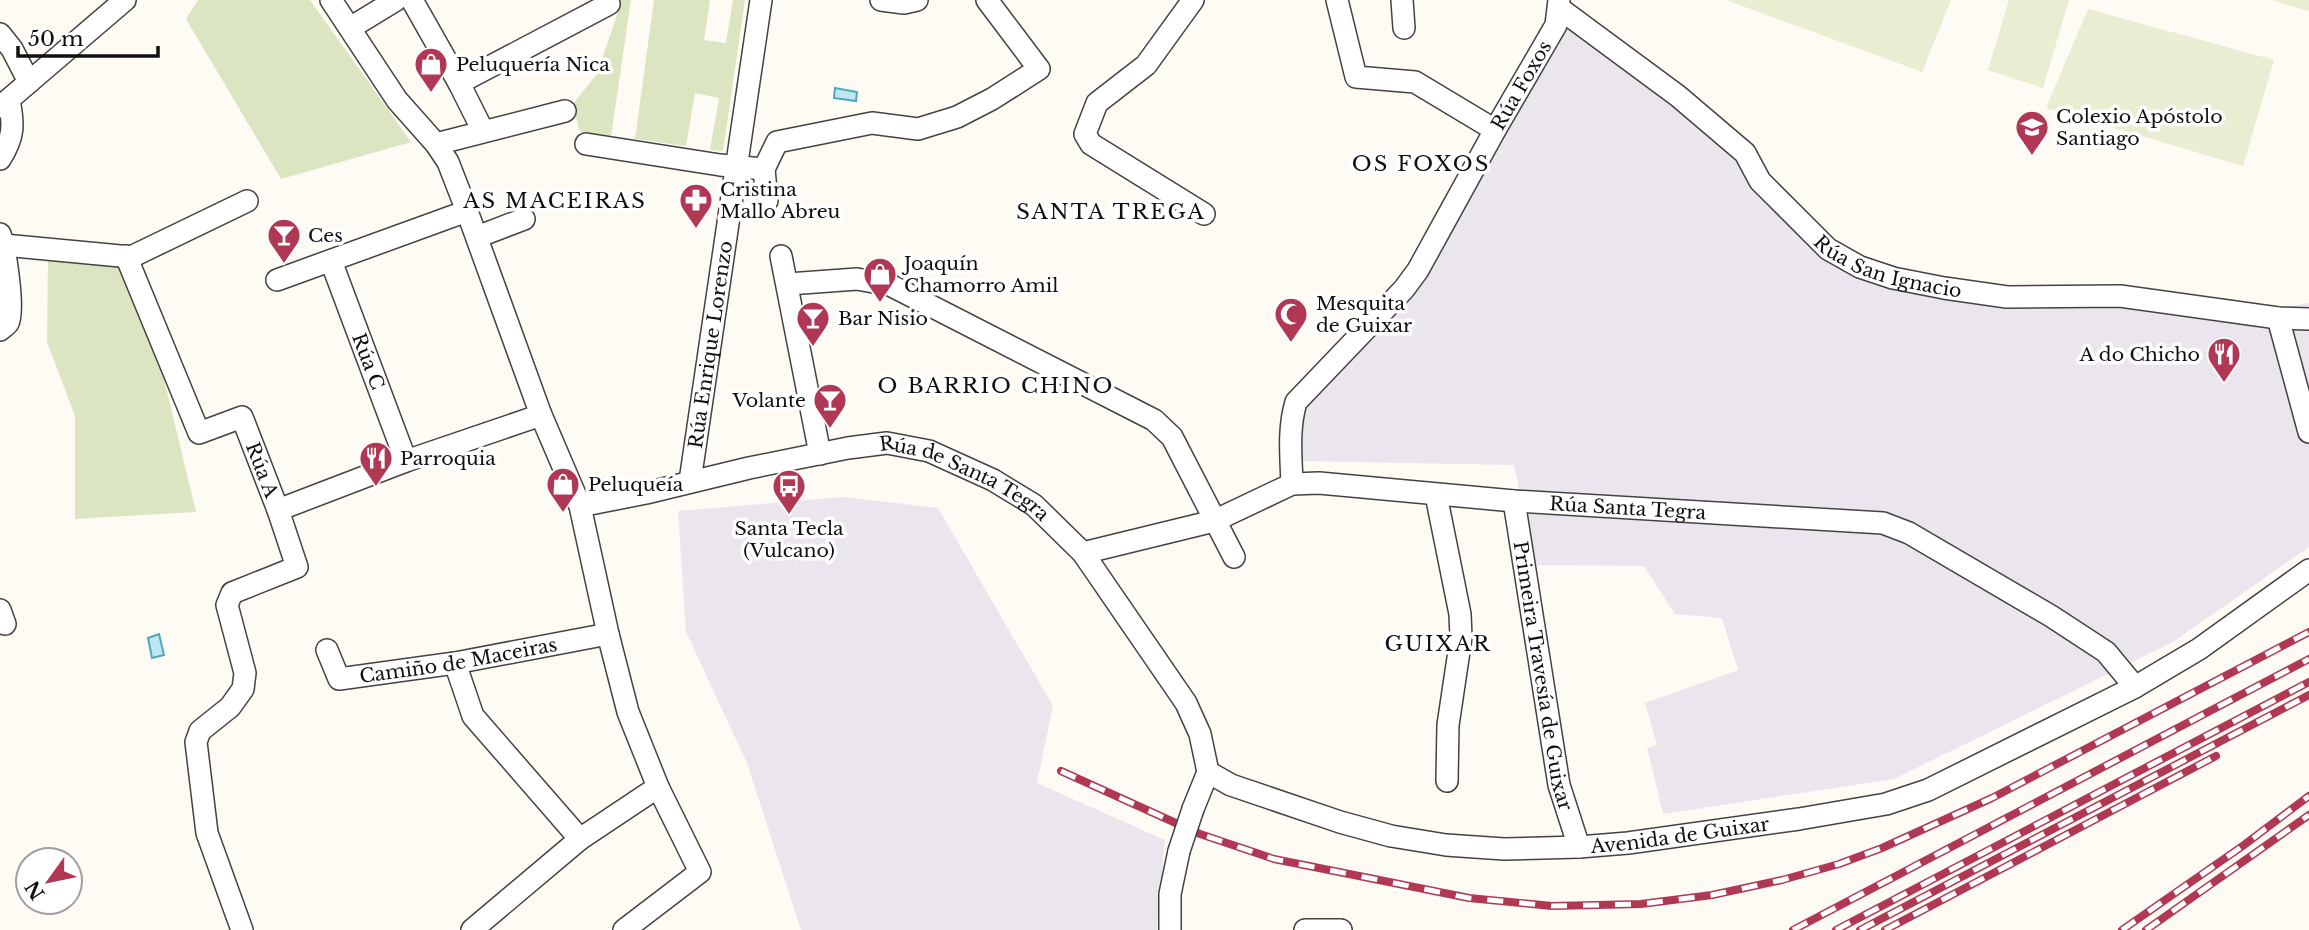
<svg xmlns="http://www.w3.org/2000/svg" width="2309" height="930" font-family="'Libre Baskerville',serif">
<rect width="100%" height="100%" fill="#fefaf4"/>
<path fill="#ebe6ed" d="M1581,18L1762,175L1851,257L1963,287L2219,308H2284L2309,303V547L2173,642L1894,779L1663,814L1647,748L1657,745L1645,703L1738,670L1722,618L1675,614L1644,566L1535,565L1514,465L1298,461V405L1350,356L1555,39Z
M843,497L938,508L1053,706L1037,783L1165,840L1157,930H801L747,763L686,632L678,511Z"/>
<path fill="#dbe5c1" d="M198,0H310L411,142L281,179L186,19Z
M616,0H631L611,136L580,131L572,105L597,74L618,12Z
M654,0H710L704,40L726,43L733,0H745L723,151L710,150L719,98L695,93L686,146L635,139Z
M48,255L136,263L196,512L75,519V416L47,342Z"/>
<path fill="#e9edd1" d="M1726,0H1951L1922,72Z
M2009,0H2069L2043,88L1988,70Z
M2272,0H2309V11Z
M2088,9L2274,60L2243,166L2046,108Z"/>
<path fill="#bee7ef" stroke="#4ea7be" stroke-width="2" d="M835,88L857,92L856,101L834,98Z
M159,634L164,655L152,658L148,638Z"/>
<g fill="none" stroke-linecap="round" stroke-linejoin="round">
<defs>
<g id="minor">
<path d="M331,0L397,100L436,144L448,162L467,211L541,415L580,506L608,634L628,712L658,787L580,839L472,930"/>
<path d="M412,0L459,83L483,131"/>
<path d="M881,0L904,3L917,0"/>
<path d="M1193,0L1146,65L1097,103L1085,134L1091,144L1204,214"/>
<path d="M1337,0L1356,77L1415,82L1495,130"/>
<path d="M1402,0L1404,28"/>
<path id="s1" d="M1559,8L1678,96L1745,153L1760,181L1828,249L1860,267L1893,278L1944,288L2007,297L2120,296L2278,318L2309,319"/>
<path d="M350,28L396,0"/>
<path d="M0,34L12,49L29,82"/>
<path d="M459,83L609,4L608,0"/>
<path d="M0,107L125,0"/>
<path d="M436,144L565,111"/>
<path d="M586,144L720,165L764,169L777,142L872,123L918,129L957,117L992,99L1039,69L987,0"/>
<path d="M0,159C14,137 14,125 9,100"/>
<path d="M764,169L767,201"/>
<path d="M0,234C5,247 15,311 8,323C7,325 2,328 0,330"/>
<path d="M477,237L524,219"/>
<path d="M4,245L131,257L247,201"/>
<path id="s2" d="M126,256L199,433L242,417L278,510L297,567L232,593L227,605L245,673L243,689L230,707L200,731L196,742L207,833L242,930"/>
<path d="M781,256L820,454"/>
<path id="s3" d="M331,261L406,461"/>
<path d="M277,280L467,211"/>
<path d="M788,284L857,279L890,285L1154,420L1172,437L1234,557"/>
<path d="M2278,318L2309,432"/>
<path id="s4" d="M690,481L761,0"/>
<path id="s5" d="M1292,484C1291,456 1288,429 1296,402L1404,289L1418,270L1495,130L1556,25L1559,0"/>
<path d="M1436,495L1460,614L1461,638L1448,725L1447,781"/>
<path id="s6" d="M1514,501L1559,785L1579,847"/>
<path id="s7" d="M580,506L646,493L749,468L848,448L887,443L929,451L993,480L1034,505L1083,553L1186,703L1200,734L1208,772"/>
<path d="M278,510L406,461L541,415"/>
<path id="s8" d="M1083,553L1214,521L1292,484L1319,483L1514,501L1883,523L1909,533L2051,616L2106,652L2135,687"/>
<path d="M0,610L5,624"/>
<path id="s9" d="M327,650L339,679L455,663L608,634"/>
<path d="M455,663L473,716L580,839"/>
<path id="s10" d="M1208,772L1231,785L1340,822L1391,836L1446,845L1504,849L1579,847L1628,843L1799,819L1886,804L1928,790L2135,687L2199,649L2309,570"/>
<path d="M1193,809L1208,772"/>
<path d="M624,930L700,872L658,787"/>
<path d="M1170,930V894L1179,851"/>
<path d="M1305,930H1341"/>
</g>
</defs>
<use href="#minor" stroke="#434343" stroke-width="24"/>
<use href="#minor" stroke="#fff" stroke-width="21"/>
<defs>
<path id="rail" d="M1061,771L1200,834L1274,859L1469,898L1552,906L1641,904L1712,895L1782,880L1839,864L1882,848L1992,798L2309,632
M1793,930L2309,659
M1836,930L2309,682
M1860,930L2309,695
M1885,930L2216,756
M2122,930L2244,845L2309,796
M2146,930L2309,815"/>
</defs>
<use href="#rail" stroke="#b03855" stroke-width="8"/>
<use href="#rail" stroke="#fff" stroke-width="5" stroke-dasharray="16" stroke-linecap="butt"/>
<defs>
<path id="minor-bridge" d="M1179,851L1193,809"/>
</defs>
<use href="#minor-bridge" stroke="#434343" stroke-width="24" stroke-linecap="butt"/>
<use href="#minor-bridge" stroke="#fff" stroke-width="21"/>
</g>
<defs>
<symbol id="shop-pin" viewBox="-11 -11 22 30"><path d="M0 17L-7.5 6A9.5 9.5 0 1 1 7.5 6Z" fill="#b03855" stroke="#fff"/><path d="M-5-2.5h2.3a2.7 3.5 0 0 1 5.4 0H5L5.5 6h-11ZM-1.5-2.5h3a1.5 2.3 0 0 0-3 0Z" fill="#fff"/></symbol>
<symbol id="school-pin" viewBox="-11 -11 22 30"><path d="M0 17L-7.5 6A9.5 9.5 0 1 1 7.5 6Z" fill="#b03855" stroke="#fff"/><path d="M0-5L7-2L0 1L-7-2ZM-4 1L0 2.5L4 1V4Q0 6-4 4Z" fill="#fff"/></symbol>
<symbol id="pharmacy-pin" viewBox="-11 -11 22 30"><path d="M0 17L-7.5 6A9.5 9.5 0 1 1 7.5 6Z" fill="#b03855" stroke="#fff"/><path d="M-2-6h4v4h4v4h-4v4h-4v-4h-4v-4h4Z" fill="#fff"/></symbol>
<symbol id="bar-pin" viewBox="-11 -11 22 30"><path d="M0 17L-7.5 6A9.5 9.5 0 1 1 7.5 6Z" fill="#b03855" stroke="#fff"/><path d="M-6-5H6L.8 .8V4.5H3.5V6h-7V4.5H-.8V.8Z" fill="#fff"/></symbol>
<symbol id="mosque-pin" viewBox="-11 -11 22 30"><path d="M0 17L-7.5 6A9.5 9.5 0 1 1 7.5 6Z" fill="#b03855" stroke="#fff"/><path d="M3.5-4.9A6 6 0 1 0 3.5 4.9A5 5 0 1 1 3.5-4.9Z" fill="#fff"/></symbol>
<symbol id="restaurant-pin" viewBox="-11 -11 22 30"><path d="M0 17L-7.5 6A9.5 9.5 0 1 1 7.5 6Z" fill="#b03855" stroke="#fff"/><path d="M-5-6h1v4h1v-4h1v4h1v-4h1v5L-1.5 .5V6h-2V.5L-5-1ZM5-6V6H3V1.5H1.5Q1.5-4 5-6Z" fill="#fff"/></symbol>
<symbol id="bus-pin" viewBox="-11 -11 22 30"><path d="M0 17L-7.5 6A9.5 9.5 0 1 1 7.5 6Z" fill="#b03855" stroke="#fff"/><path d="M-5-6H5V4H4V6H2V4H-2V6H-4V4H-5ZM-3.5-4V0h7V-4ZM-3.5 1.2v1.5H-2V1.2ZM2 1.2v1.5H3.5V1.2Z" fill="#fff"/></symbol>
</defs>
<g fill-rule="evenodd">
<use href="#shop-pin" x="412" y="45" width="38" height="52"/>
<use href="#school-pin" x="2013" y="108" width="38" height="52"/>
<use href="#pharmacy-pin" x="677" y="181" width="38" height="52"/>
<use href="#bar-pin" x="265" y="216" width="38" height="52"/>
<use href="#shop-pin" x="861" y="255" width="38" height="52"/>
<use href="#mosque-pin" x="1272" y="295" width="38" height="52"/>
<use href="#bar-pin" x="794" y="299" width="38" height="52"/>
<use href="#restaurant-pin" x="2205" y="335" width="38" height="52"/>
<use href="#bar-pin" x="811" y="381" width="38" height="52"/>
<use href="#restaurant-pin" x="357" y="439" width="38" height="52"/>
<use href="#shop-pin" x="544" y="465" width="38" height="52"/>
<use href="#bus-pin" x="770" y="467" width="38" height="52"/>
</g>
<g text-anchor="middle" stroke-width="7" stroke-linejoin="round" paint-order="stroke">
<g font-size="19" fill="#101010" stroke="#fff" text-anchor="start">
<text x="456" y="71">Peluquería Nica</text>
<text x="2056" y="123">Colexio Apóstolo<tspan x="2056" dy="22">Santiago</tspan></text>
<text x="720" y="196">Cristina<tspan x="720" dy="22">Mallo Abreu</tspan></text>
<text x="308" y="242">Ces</text>
<text x="904" y="270">Joaquín<tspan x="904" dy="22">Chamorro Amil</tspan></text>
<text x="1316" y="310">Mesquita<tspan x="1316" dy="22">de Guixar</tspan></text>
<text x="838" y="325">Bar Nisio</text>
<text x="2200" y="361" text-anchor="end">A do Chicho</text>
<text x="806" y="407" text-anchor="end">Volante</text>
<text x="400" y="465">Parroquia</text>
<text x="588" y="491">Peluqueía</text>
<text x="789" y="535" text-anchor="middle">Santa Tecla<tspan x="789" dy="22">(Vulcano)</tspan></text>
</g>
<g font-size="19" fill="#101010" stroke="#fff">
<text dy="7" stroke="none"><textPath href="#s5" startOffset="474">Rúa Foxos</textPath></text>
<text dy="7" stroke="none"><textPath href="#s1" startOffset="427">Rúa San Ignacio</textPath></text>
<text dy="7" stroke="none"><textPath href="#s4" startOffset="138">Rúa Enrique Lorenzo</textPath></text>
<text dy="7" stroke="none"><textPath href="#s3" startOffset="107">Rúa C</textPath></text>
<text dy="7" stroke="none"><textPath href="#s2" startOffset="294">Rúa A</textPath></text>
<text dy="7" stroke="none"><textPath href="#s7" startOffset="399">Rúa de Santa Tegra</textPath></text>
<text dy="7" stroke="none"><textPath href="#s8" startOffset="558">Rúa Santa Tegra</textPath></text>
<text dy="7" stroke="none"><textPath href="#s9" startOffset="152">Camiño de Maceiras</textPath></text>
<text dy="7" stroke="none"><textPath href="#s6" startOffset="177">Primeira Travesía de Guixar</textPath></text>
<text dy="7" stroke="none"><textPath href="#s10" startOffset="485">Avenida de Guixar</textPath></text>
</g>
<g font-size="21" letter-spacing="2" fill="#101010" stroke="#fff">
<text x="1421" y="171">OS FOXOS</text>
<text x="555" y="208">AS MACEIRAS</text>
<text x="1111" y="219">SANTA TREGA</text>
<text x="996" y="393">O BARRIO CHINO</text>
<text x="1438" y="651">GUIXAR</text>
</g>
</g>
<g transform="translate(49 881) rotate(237)"><circle r="33" fill="#ffffff" stroke="#9f9f9f" stroke-width="2"/>
<path d="M0-5L12 26L0 18L-12 26Z" fill="#b03855"/>
<text y="-10" font-size="19" font-weight="bold" text-anchor="middle" fill="#101010">N</text>
</g>
<path d="M18 46v10h140v-10" fill="none" stroke="#101010" stroke-width="3.5"/>
<text x="28" y="46" font-size="21" fill="#101010" stroke="#ffffff" stroke-width="5" paint-order="stroke">50 m</text>
</svg>
